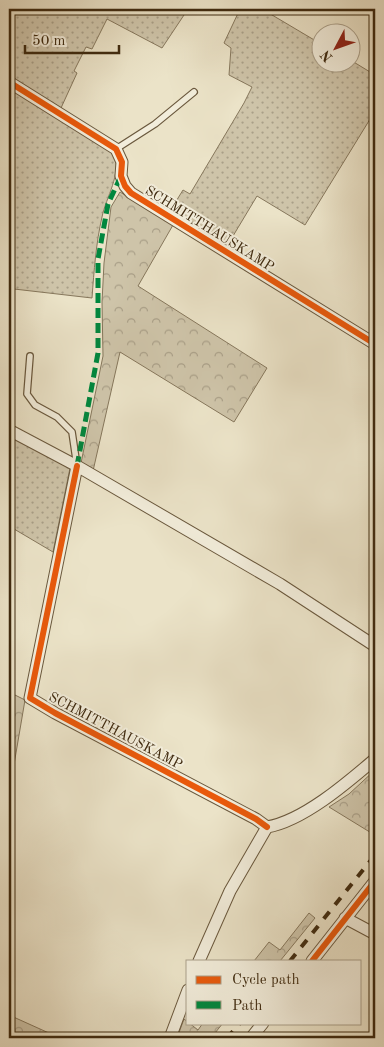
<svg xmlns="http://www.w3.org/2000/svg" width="384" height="1047" font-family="'Old Standard TT',serif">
<defs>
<pattern id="grass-dots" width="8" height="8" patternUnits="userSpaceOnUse" patternTransform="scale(1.25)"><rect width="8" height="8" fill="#cec4a9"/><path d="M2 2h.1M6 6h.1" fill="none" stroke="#a99f88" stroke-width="1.8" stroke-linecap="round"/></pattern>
<pattern id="forest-crowns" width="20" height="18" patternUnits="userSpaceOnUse" patternTransform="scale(1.25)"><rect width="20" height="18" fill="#cec4a9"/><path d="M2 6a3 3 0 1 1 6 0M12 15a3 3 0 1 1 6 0" fill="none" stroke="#a99f88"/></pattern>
</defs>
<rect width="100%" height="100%" fill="#ebe3c8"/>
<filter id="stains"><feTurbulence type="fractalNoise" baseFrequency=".004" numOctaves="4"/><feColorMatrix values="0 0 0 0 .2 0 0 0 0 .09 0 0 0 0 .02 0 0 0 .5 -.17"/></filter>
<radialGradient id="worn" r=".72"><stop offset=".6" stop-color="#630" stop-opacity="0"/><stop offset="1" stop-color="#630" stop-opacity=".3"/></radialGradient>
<path fill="url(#grass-dots)" stroke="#86775c" d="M9,9H188L162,48L107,19L92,49L86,47L74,71L77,73L61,108L9,77Z
M240,9H262L321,44L322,62L352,61L375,75V111L305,225L257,196L227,246L170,211L183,190L190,194L244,103L252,87L229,75L231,48L224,43Z
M9,87L114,153C122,174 106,197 102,217C96,243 94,271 92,298L14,289L9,290Z
M9,435L70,468L53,552L9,526Z"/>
<path fill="url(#forest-crowns)" stroke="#86775c" d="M120,192L173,225L138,286L267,368L234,422L120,352L93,471L81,463L103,356L102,302L104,263L111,207Z
M9,692L25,700L9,794Z
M375,770V831L373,834L329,807L349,794Z
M309,913L315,918L280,961H254L269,942L280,950Z
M9,1015L60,1038H9Z
M184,1019L198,1030L203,1023H223L211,1038H177Z"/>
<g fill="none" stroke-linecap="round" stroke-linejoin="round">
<defs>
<path id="lane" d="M116,149L155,124L194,92
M30,356L27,394L35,405L57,417L72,432L77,466"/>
<path id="street" d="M9,82L116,149L122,162L121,176L125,186L131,193L375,344
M9,430L77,466L280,584L375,646
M77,466L30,698L55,713L256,819L267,827
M345,918L375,934
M199,961L230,891L267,827C303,821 347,783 375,759
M312,961L375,881
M170,1038L188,990
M251,1038L263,1023"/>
</defs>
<use href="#lane" stroke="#6a583d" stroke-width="8"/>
<use href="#street" stroke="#6a583d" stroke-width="13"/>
<use href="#lane" stroke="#f2eddb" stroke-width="5.5"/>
<use href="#street" stroke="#f2eddb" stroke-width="11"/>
<path stroke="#3f2a0f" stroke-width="4" stroke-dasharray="9 9" stroke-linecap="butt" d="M290,961L375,855
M227,1038L240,1023"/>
<path stroke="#00873e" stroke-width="5" stroke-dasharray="10 5" stroke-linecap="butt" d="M77,466L98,353V259L108,204L121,176"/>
<defs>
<path id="cycleway" d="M9,82L116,149L122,162L121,176L125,186L131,193L375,344
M77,466L30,698L55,713L256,819L267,827
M312,961L375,881"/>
</defs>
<use href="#cycleway" stroke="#f2eddb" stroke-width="9"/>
<use href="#cycleway" stroke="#e8590c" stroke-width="6"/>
</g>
<g text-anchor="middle" stroke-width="4" stroke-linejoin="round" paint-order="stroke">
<g font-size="14" fill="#3f2a0f" stroke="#f2eddb">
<text transform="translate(210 228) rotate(32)" y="5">SCHMITTHAUSKAMP</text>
<text transform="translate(116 730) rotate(28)" y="5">SCHMITTHAUSKAMP</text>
</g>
</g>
<rect width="384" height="1047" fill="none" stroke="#ebe3c8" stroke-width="30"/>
<rect x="10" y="10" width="364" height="1027" fill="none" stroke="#3f2a0f" stroke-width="2.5"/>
<rect x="15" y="15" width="354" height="1017" fill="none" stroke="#3f2a0f"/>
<rect x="186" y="960" width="175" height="65" fill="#f2eddb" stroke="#aa9f89"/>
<rect x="196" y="976" width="25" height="8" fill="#e8590c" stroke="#aa9f89"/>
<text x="232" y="984" font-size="15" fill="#3f2a0f">Cycle path</text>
<rect x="196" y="1001" width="25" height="8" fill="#00873e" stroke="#aa9f89"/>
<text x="232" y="1010" font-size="15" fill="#3f2a0f">Path</text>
<g transform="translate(336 48) rotate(229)"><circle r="24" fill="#f2eddb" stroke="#aa9f89"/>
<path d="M0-4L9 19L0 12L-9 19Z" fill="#8f2418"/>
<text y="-8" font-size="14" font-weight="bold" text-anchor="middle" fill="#3f2a0f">N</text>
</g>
<path d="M25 45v8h94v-8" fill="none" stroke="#3f2a0f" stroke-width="2.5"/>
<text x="32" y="45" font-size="15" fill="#3f2a0f" stroke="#f2eddb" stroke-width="4" paint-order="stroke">50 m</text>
<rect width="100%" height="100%" filter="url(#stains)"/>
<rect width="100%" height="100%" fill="url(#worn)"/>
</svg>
